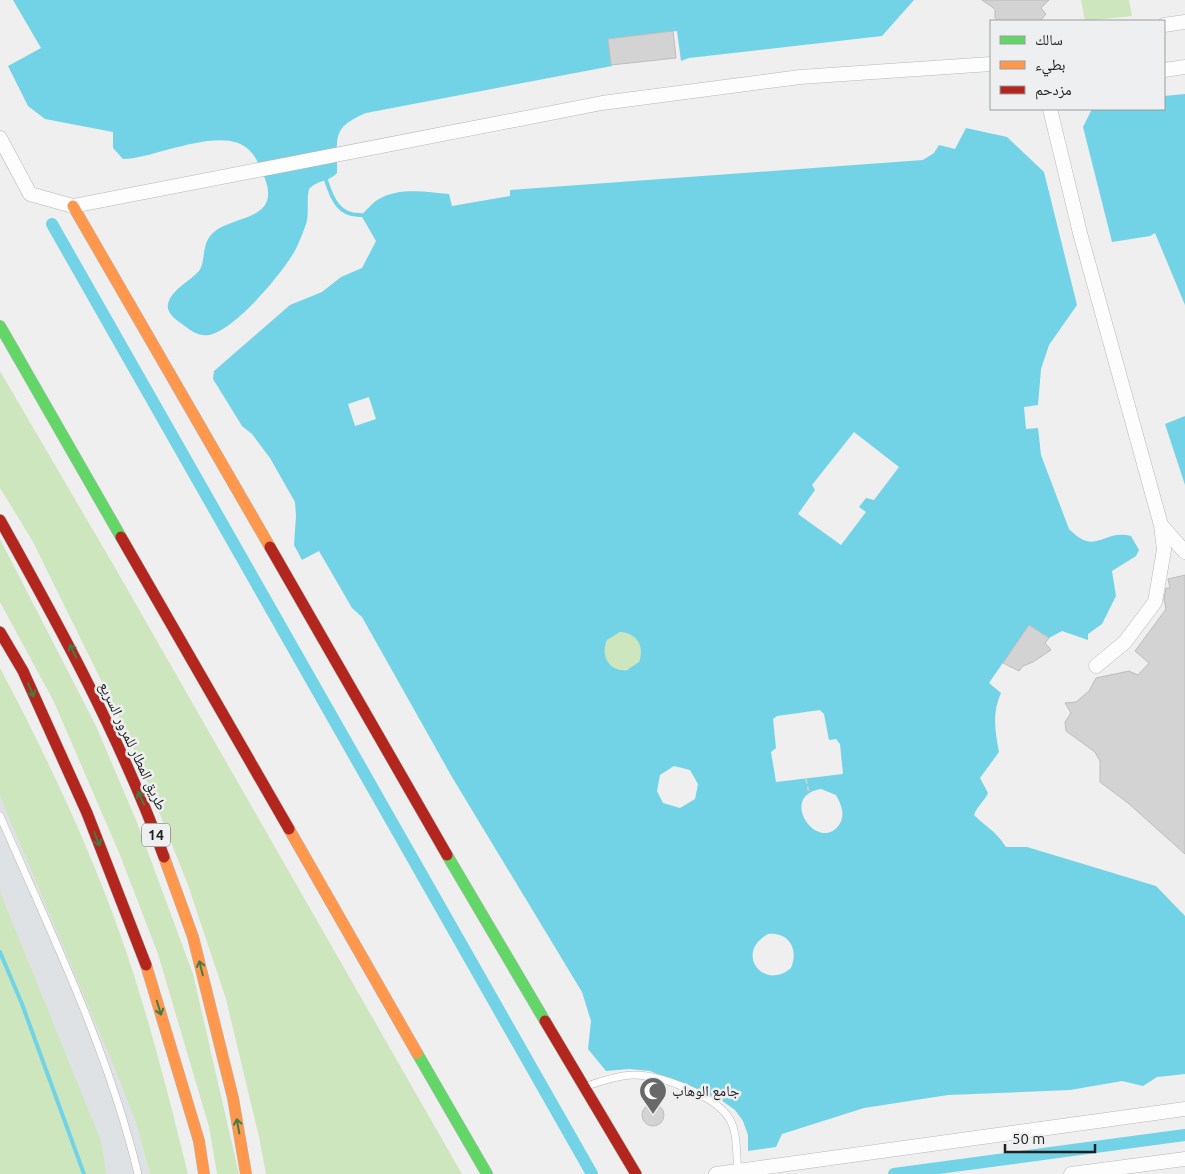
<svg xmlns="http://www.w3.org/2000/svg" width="1185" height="1174" font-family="Ubuntu,'Noto Naskh Arabic',sans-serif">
<rect width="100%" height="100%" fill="#efefef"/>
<path fill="#dee2e5" d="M0,788L92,998L135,1120L150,1174H0Z"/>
<path fill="#cde6be" d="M1081,0H1129L1132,16L1085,21Z
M0,371L114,566L462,1174H266L259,1137L226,999L188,885L130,739L32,540L0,488Z
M0,539L96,726L136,820L193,974L239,1174H217L209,1127L158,954L120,855L54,702L0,602Z
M604 651a19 19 0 1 1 38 0a19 19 0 1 1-38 0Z
M0,668C45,753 88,843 120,934C148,1012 168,1094 188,1174H150L135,1120L118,1076L0,796Z
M0,892L101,1141L106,1174H0Z"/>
<path fill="#72d2e6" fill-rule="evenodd" d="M13,0H914L882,36L689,58L681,61L677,31L608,39L612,66L366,113C330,128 338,138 337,173C329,182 317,180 309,189C306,201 310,216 305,227C301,237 297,249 291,257C277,279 234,330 209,335C199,337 190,330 182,324C176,320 166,313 168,304C171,290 190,281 199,271C206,262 201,243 213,233C230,216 279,221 266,182C263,172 258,160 251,152C226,122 155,159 123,159L113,148V132L45,119L28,106L8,66L41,48Z
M1185,94V305L1155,233L1150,236L1112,242L1083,127L1092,109H1164V96Z
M966,128L1007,137L1044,172L1077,305L1049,345L1041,369L1038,405L1024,407L1026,429L1038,428L1041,455L1069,529C1096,557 1102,529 1131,536L1139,550L1136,556L1112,571L1116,596L1102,624L1088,634V640L1062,631L1049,638L1029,625L989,683L1001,693C992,713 995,731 999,752L980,778L988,793C984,802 977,806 974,815C987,828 995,830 1006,847H1027L1156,886L1185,916V1074L1157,1077L1143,1086L1122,1081L1070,1090L948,1095L864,1108L782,1134L776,1147L748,1151V1135L743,1121L735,1110L721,1100L650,1071L629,1069L606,1071L588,1049L591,1021L582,992L452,777L362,617L352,608L319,551L302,560L294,545L296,516L295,502L270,458L252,434L242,426L213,379L214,371L290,305L322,292L341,277L362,268L376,241L361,215C367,210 373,202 379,199C399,187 427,192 449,194L452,206L510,196V190L923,160L934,153L939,145L955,149ZM369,397L376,419L355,426L348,404ZM854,432L899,467L874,500L866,498L859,507L866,512L841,545L798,514L815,490L812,485ZM620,632C637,633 645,646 639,662L627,670C609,672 600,656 607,640ZM820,710L824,714L829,740L836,739L840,744L843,774L776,782L771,752L776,748L773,719L777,716ZM674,766L690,770L698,784L695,799L680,808L663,803L657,791L660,775ZM821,789L836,795C841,804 846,815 839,825C818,854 777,796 821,789ZM768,934C789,932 799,949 791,968C763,992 734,952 768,934Z
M1185,416V485L1165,424Z"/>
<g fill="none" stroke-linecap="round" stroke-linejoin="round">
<path stroke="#72d2e6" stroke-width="4" d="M326,180C332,199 339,216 361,215
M0,952L22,1004L84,1174"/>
<path stroke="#72d2e6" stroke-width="12" d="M52,224L592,1174
M894,1174L1185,1135"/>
</g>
<path fill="#d3d3d3" stroke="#bdbdbd" d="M982,0H1049L1041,8L1046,14L1040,21H999L995,18V9Z
M673,31L676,58L611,65L608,39Z
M1185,575V854L1128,803L1100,782V761L1095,752L1066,731L1065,722L1071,713L1065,703L1076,702L1089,691L1096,678L1129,671L1138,675L1149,663L1135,651L1166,609L1164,599L1166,588H1170L1168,579Z
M1029,625L1049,638L1045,643L1051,650L1033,662L1023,666L1019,671L1003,663Z
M642 1115a11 11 0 1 1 22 0a11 11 0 1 1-22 0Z"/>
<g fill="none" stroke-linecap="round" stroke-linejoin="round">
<defs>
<path id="lane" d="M0,816C51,933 108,1049 138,1174
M587,1086C601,1081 616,1076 632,1075C659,1074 714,1095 729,1118C738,1132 736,1154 738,1171"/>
<path id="street" d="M1164,25L1185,22
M1164,70L1185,67
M1050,109L1080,233L1161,525L1185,552
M0,138L30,194L73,206L602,103L800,77L991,64
M1096,666L1125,642L1155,602L1164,550L1161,525
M716,1174L1185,1109
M1071,1174L1185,1159"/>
<path id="fast" d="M0,326L121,537
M447,855L545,1021
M417,1053L487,1174"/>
<path id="slow" d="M73,206L270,547
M289,829L417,1053
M164,857L193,937L233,1098L246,1174
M146,965L199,1141L204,1174"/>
<path id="jam" d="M0,520C61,629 121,739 164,857
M121,537L289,829
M270,547L447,855
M0,632L23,671L87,813L146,965
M545,1021L636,1174"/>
</defs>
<use href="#lane" stroke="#b7b7b7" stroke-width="8"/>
<use href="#street" stroke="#b7b7b7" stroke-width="15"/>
<use href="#fast" stroke="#b7b7b7" stroke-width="12"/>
<use href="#slow" stroke="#b7b7b7" stroke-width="12"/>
<use href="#jam" stroke="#b7b7b7" stroke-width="12"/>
<path stroke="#cccdcd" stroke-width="2" stroke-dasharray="5 2.5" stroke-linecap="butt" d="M806,779L809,794"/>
<use href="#lane" stroke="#fdfdfd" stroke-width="7"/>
<use href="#street" stroke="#fdfdfd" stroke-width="14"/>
<use href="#fast" stroke="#63d668" stroke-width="11"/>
<use href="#slow" stroke="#ff974d" stroke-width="11"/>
<use href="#jam" stroke="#b3261e" stroke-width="11"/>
</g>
<defs><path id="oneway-shaft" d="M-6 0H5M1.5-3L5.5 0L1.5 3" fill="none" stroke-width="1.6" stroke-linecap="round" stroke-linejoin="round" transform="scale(1.25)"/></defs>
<g stroke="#427c45">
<use href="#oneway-shaft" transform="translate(73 651) rotate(-116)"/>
<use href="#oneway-shaft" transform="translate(31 690) rotate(66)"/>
<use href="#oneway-shaft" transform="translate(141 798) rotate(-115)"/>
<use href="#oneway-shaft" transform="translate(97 839) rotate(69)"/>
<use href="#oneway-shaft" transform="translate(201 968) rotate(-104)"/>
<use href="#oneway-shaft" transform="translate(159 1008) rotate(73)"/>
<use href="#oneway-shaft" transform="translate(238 1126) rotate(-100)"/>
</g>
<defs>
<symbol id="mosque-pin" viewBox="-11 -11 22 30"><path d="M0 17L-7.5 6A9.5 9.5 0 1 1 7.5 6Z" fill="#69696a" stroke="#eeeff0"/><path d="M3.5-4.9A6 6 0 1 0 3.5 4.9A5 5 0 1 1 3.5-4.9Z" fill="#fff"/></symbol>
</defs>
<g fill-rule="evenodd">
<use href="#mosque-pin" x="637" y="1075" width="32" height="43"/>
</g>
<g text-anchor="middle" stroke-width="5" stroke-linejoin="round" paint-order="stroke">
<rect fill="#eeeff0" stroke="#5e5f60" stroke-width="1" x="142" y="823.5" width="28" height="23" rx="4"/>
<g font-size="14" font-weight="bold" fill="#212122">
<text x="156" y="840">14</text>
</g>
<g font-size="15" fill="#212122" stroke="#eeeff0">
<text transform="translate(133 746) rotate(65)" y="5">طريق المطار للمرور السريع</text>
</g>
<g font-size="15" fill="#212122" stroke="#eeeff0" text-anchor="start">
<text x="672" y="1096">جامع الوهاب</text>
</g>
</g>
<rect x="990" y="20" width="175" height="90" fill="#eeeff0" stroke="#9c9d9e"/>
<rect x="1000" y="36" width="25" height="8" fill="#63d668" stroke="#9c9d9e"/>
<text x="1035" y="45" font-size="15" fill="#212122">سالك</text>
<rect x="1000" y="61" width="25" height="8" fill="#ff974d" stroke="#9c9d9e"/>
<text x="1035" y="70" font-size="15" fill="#212122">بطيء</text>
<rect x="1000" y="86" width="25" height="8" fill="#b3261e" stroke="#9c9d9e"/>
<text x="1035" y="95" font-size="15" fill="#212122">مزدحم</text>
<path d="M1005 1144v8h90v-8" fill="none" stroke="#212122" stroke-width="2.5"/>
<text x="1012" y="1144" font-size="15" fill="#212122" stroke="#eeeff0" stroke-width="4" paint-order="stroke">50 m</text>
</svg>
